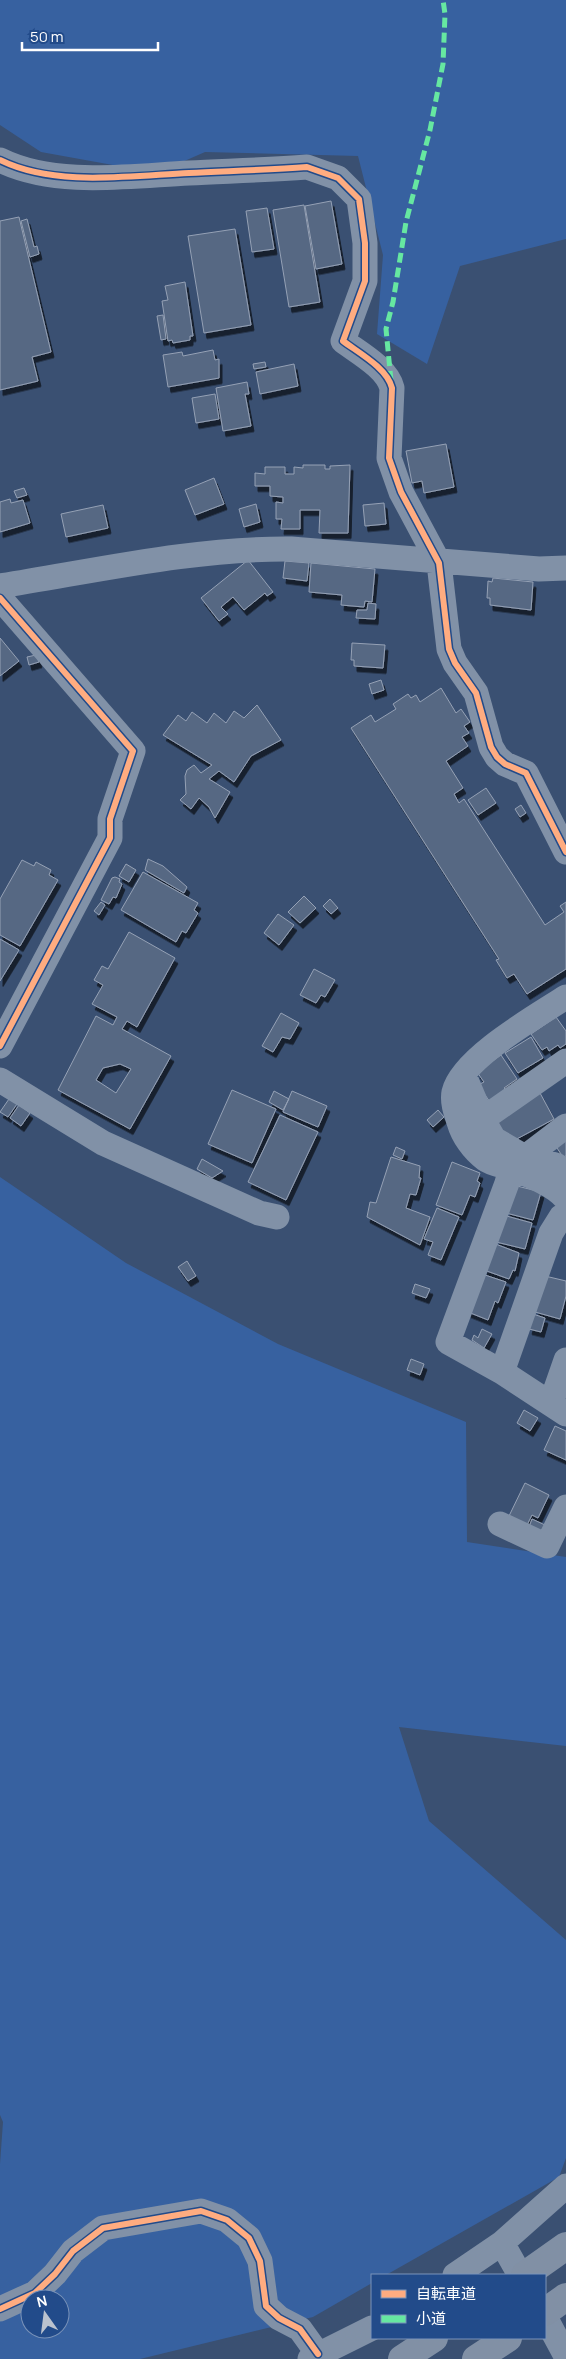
<svg xmlns="http://www.w3.org/2000/svg" width="566" height="2359" font-family="Manrope,'Noto Sans JP',sans-serif">
<defs>
<filter id="shadow"><feDropShadow dx="3" dy="5.5" stdDeviation="0" flood-color="#0009"/></filter>
</defs>
<rect width="100%" height="100%" fill="#3a5072"/>
<path fill="#3761a0" fill-rule="evenodd" d="M0,0H566V239L460,266L427,364L377,334L383,255L358,156L205,152L157,173L41,152L0,125Z
M0,1177L126,1263L278,1344L466,1422L467,1542L566,1557V1746L399,1727L429,1821L566,1940V2158L559,2177L386,2275H372V2283L313,2317L140,2359H0V2164L3,2122L0,2115ZM30,2299H60V2329H30Z"/>
<path fill="#566883" stroke="#95a1b5" fill-rule="evenodd" filter="url(#shadow)" d="M331,201L342,264L316,269L305,206Z
M304,205L320,302L289,307L273,210Z
M267,208L274,249L252,252L246,211Z
M19,217L51,352L32,357L38,381L0,390V221Z
M27,219L34,247L37,246L39,254L30,257L21,221Z
M235,229L251,325L204,333L188,236Z
M185,282L193,336H190V340L173,343L172,340L168,341L162,301L168,300L165,286Z
M163,315L166,339L161,340L157,316Z
M213,350L215,360L219,359V378L168,387L163,355L182,352L183,356Z
M265,362L266,367L254,369L253,364Z
M294,364L298,386L260,394L256,372Z
M247,382L249,394H245L251,426L223,431L216,388Z
M215,394L219,419L196,423L192,398Z
M446,444L454,487L424,493L422,481L412,483L406,451Z
M303,465H325V469H330V466L350,465L348,533H319L320,510H300V529H281L282,519H276V502L283,503V497L270,496V486H255V473L265,474V467H285V474H294V467L303,468Z
M214,478L224,504L195,515L185,490Z
M24,488L27,495L17,498L14,491Z
M10,499L11,503L23,500L30,523L0,532V502Z
M384,503L386,524L365,526L363,505Z
M256,504L260,522L244,527L239,509Z
M103,505L108,528L66,537L61,514Z
M248,560L273,592L267,596L265,593L244,610L233,597L221,607L228,614L219,621L201,598Z
M285,561L309,563L307,581L283,578Z
M311,563L375,569L372,602L365,601L364,607L341,605L342,595L309,592Z
M493,578L533,582L531,610L490,605V598H487L488,581L492,582Z
M368,603L376,604L375,619L356,618L357,610H367Z
M0,638L19,661L0,676Z
M352,643L385,645L383,668L354,666V660H351Z
M36,655L39,662L29,665L27,657Z
M381,680L384,690L372,694L369,684Z
M441,688L456,713L461,709L470,722L464,726L469,733L462,737L468,746L446,761L463,788L454,794L459,803L464,799L545,925L564,912L560,906L566,902V969L527,994L514,974L507,978L496,960L499,959L351,728L371,715L375,722L396,709L393,704L408,694L411,698L416,695L420,702Z
M257,705L281,740L251,756L234,782L219,771L209,779L230,792L215,818L209,807L199,798L191,809L180,800L186,794L185,776L187,770L194,765L201,773L212,765L163,735L178,715L186,721L192,712L207,723L214,713L226,723L234,711L244,718Z
M486,788L496,803L478,815L468,800Z
M521,805L526,813L520,817L515,809Z
M148,859L163,866L187,887L184,893L145,870Z
M22,860L34,866L36,862L51,870L49,875L58,880L20,946L0,935V899Z
M126,864L136,870L129,882L119,876Z
M143,872L198,903L194,910L198,913L186,933L182,931L176,942L121,910Z
M115,877L120,879L119,882L122,884L116,898L113,897L109,904L101,900L112,878Z
M304,896L316,908L300,923L288,912Z
M330,899L338,908L331,914L323,906Z
M101,902L105,905L99,915L94,911Z
M278,914L294,925L279,945L264,933Z
M129,932L175,958L137,1027L127,1021L122,1029L171,1056L130,1129L58,1090L96,1016L113,1025L117,1017L92,1004L103,985L94,980L102,966L108,969ZM120,1064L131,1069L116,1093L96,1080L103,1068Z
M0,939L19,950L0,981Z
M314,969L335,980L325,997L321,995L316,1003L300,995Z
M281,1013L299,1023L290,1039L282,1037L273,1052L262,1046Z
M556,1017L566,1031V1044L560,1048L558,1045L549,1051L547,1047L542,1050L531,1034Z
M531,1037L543,1058L518,1073L505,1053Z
M501,1055L517,1079L504,1088L507,1091L490,1102L478,1085L484,1082L477,1072Z
M232,1090L276,1109L252,1163L208,1144Z
M274,1091L289,1099L283,1110L269,1102Z
M292,1091L327,1106L318,1127L283,1112Z
M540,1093L554,1119L513,1141L506,1139L494,1118Z
M9,1099L17,1104L8,1117L0,1112Z
M19,1105L30,1113L21,1126L10,1118Z
M438,1110L444,1117L433,1127L427,1120Z
M280,1115L318,1132L286,1200L248,1182Z
M566,1138V1156L563,1157L555,1145Z
M396,1147L405,1151L402,1159L393,1155Z
M391,1157L420,1166L419,1178H421L416,1195L410,1194L406,1208L430,1217L420,1245L367,1217L370,1202L376,1203Z
M202,1159L223,1171L212,1178L197,1169Z
M452,1162L480,1173L477,1181L480,1183L475,1197L470,1195L462,1215L436,1205Z
M517,1186L541,1192L533,1220L506,1213Z
M437,1208L459,1217L441,1260L428,1255L433,1242L424,1239Z
M503,1215L532,1223L525,1249L496,1242Z
M493,1243L519,1253L515,1271L513,1270L509,1279L484,1270Z
M187,1261L196,1276L188,1281L178,1267Z
M482,1274L506,1282L498,1303L495,1301L488,1320L468,1312Z
M545,1276L566,1281V1296L560,1319L535,1312Z
M415,1284L430,1289L426,1298L412,1293Z
M533,1314L545,1318L541,1332L529,1329Z
M482,1329L492,1334L484,1348L472,1340L474,1335L478,1338Z
M411,1359L424,1364L420,1375L407,1370Z
M524,1410L538,1418L530,1431L517,1423Z
M555,1426L566,1431V1460L544,1450Z
M525,1483L549,1495L538,1518L532,1515L527,1525L509,1516Z
M532,1519L545,1525L541,1533L529,1527Z"/>
<g fill="none" stroke-linecap="round" stroke-linejoin="round">
<path stroke="#8191a7" stroke-width="25" d="M0,160C54,187 129,176 189,173C228,171 268,170 307,167L338,178L359,199L365,243V281L343,341C359,353 387,368 392,388L389,458L401,492L439,563L449,649L455,663L476,693L491,747L497,757L505,764L526,773L566,852
M0,586C95,571 195,548 291,549L539,569L566,568
M0,598L133,751L110,819V838L0,1046
M566,997C537,1016 462,1058 454,1092C452,1102 456,1113 459,1122C463,1136 473,1150 485,1159C492,1164 502,1165 510,1168C528,1175 554,1184 566,1199
M464,1075L483,1120L494,1139L525,1157L556,1165L566,1172
M0,1080L103,1143L259,1213L277,1217
M566,1126L511,1168L507,1183L448,1342L502,1372L566,1414
M470,1128L566,1061
M502,1372L551,1233L561,1217
M551,1403L566,1360
M500,1524L547,1546L566,1507
M502,2243L566,2186
M455,2275L502,2243L520,2275
M0,2309L35,2293L55,2274L73,2251L103,2228L201,2211L227,2220L249,2238L260,2261L266,2306L279,2318L300,2329L318,2354
M545,2317L566,2356
M310,2359L372,2328"/>
<path stroke="#8190a5" stroke-width="28" d="M525,2275L566,2246
M545,2312L566,2297
M402,2359L434,2338
M476,2359L508,2338"/>
<path stroke="#66e7a1" stroke-width="5" stroke-dasharray="10 5" stroke-linecap="butt" d="M391,381L386,329L393,302L406,222L430,130L443,64L445,14L443,0"/>
<defs>
<path id="cycleway" d="M0,160C54,187 129,176 189,173C228,171 268,170 307,167L338,178L359,199L365,243V281L343,341C359,353 387,368 392,388L389,458L401,492L439,563L449,649L455,663L476,693L491,747L497,757L505,764L526,773L566,852
M0,598L133,751L110,819V838L0,1046
M0,2309L35,2293L55,2274L73,2251L103,2228L201,2211L227,2220L249,2238L260,2261L266,2306L279,2318L300,2329L318,2354"/>
</defs>
<use href="#cycleway" stroke="#224b8a" stroke-width="9"/>
<use href="#cycleway" stroke="#ffac80" stroke-width="6"/>
</g>
<rect x="371" y="2274" width="175" height="65" fill="#224b8a" stroke="#7a93b9"/>
<rect x="381" y="2290" width="25" height="8" fill="#ffac80" stroke="#7a93b9"/>
<text x="416" y="2299" font-size="15" fill="#ffffff">自転車道</text>
<rect x="381" y="2315" width="25" height="8" fill="#66e7a1" stroke="#7a93b9"/>
<text x="416" y="2324" font-size="15" fill="#ffffff">小道</text>
<g transform="translate(45 2314) rotate(346)"><circle r="24" fill="#224b8a" stroke="#7a93b9"/>
<path d="M0-4L9 19L0 12L-9 19Z" fill="#bac2ce"/>
<text y="-8" font-size="14" font-weight="bold" text-anchor="middle" fill="#ffffff">N</text>
</g>
<path d="M22 42v8h136v-8" fill="none" stroke="#ffffff" stroke-width="2.5"/>
<text x="30" y="42" font-size="15" fill="#ffffff" stroke="#224b8a" stroke-width="4" paint-order="stroke">50 m</text>
</svg>
